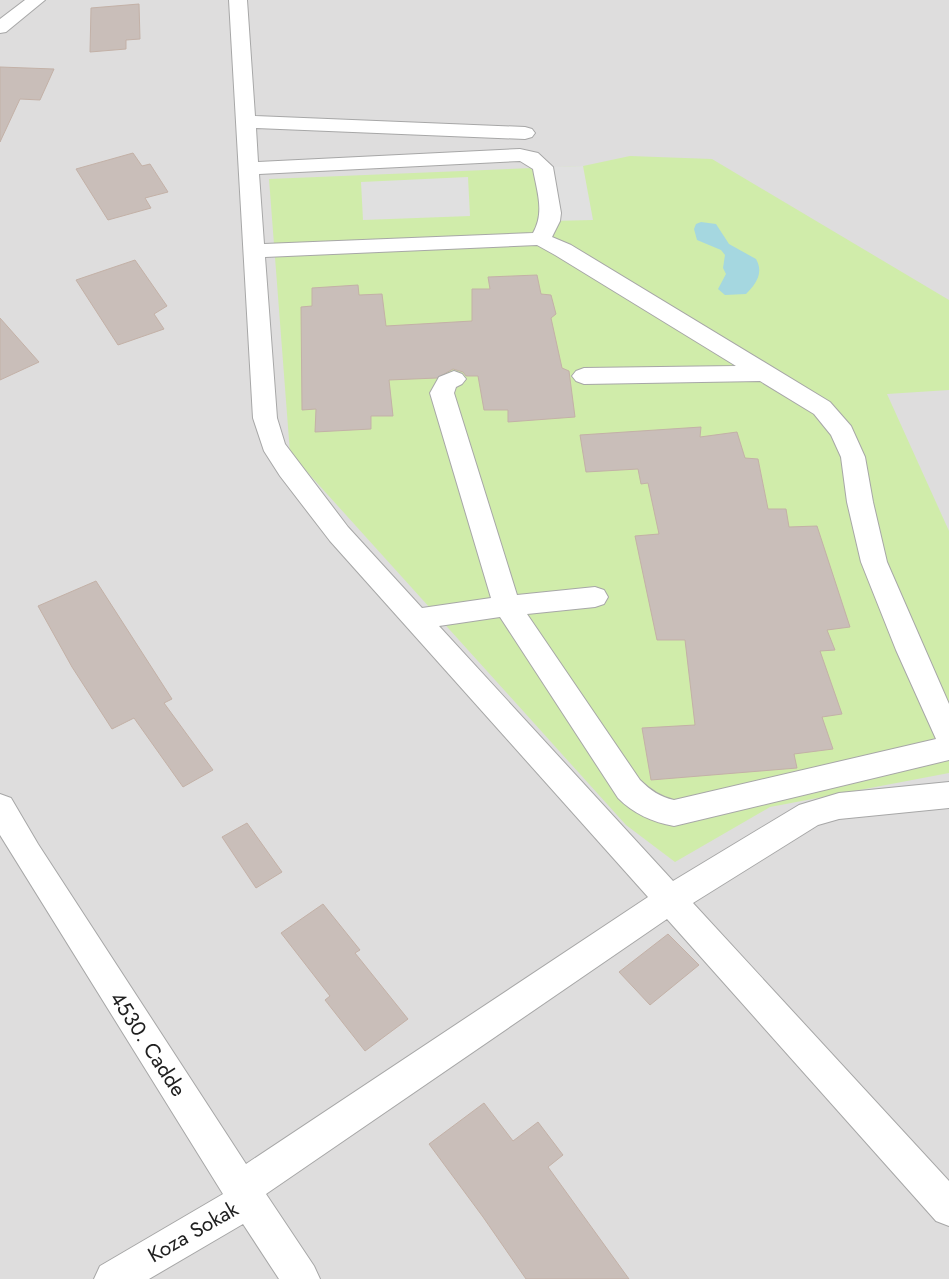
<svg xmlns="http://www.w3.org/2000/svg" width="949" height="1279" font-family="Jost,sans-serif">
<rect width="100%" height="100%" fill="#f1ece6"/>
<path fill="#dedddd" d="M0,0H949V1279H0Z"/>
<path fill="#d0ecaa" d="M630,156L712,159L949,300V390L887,394L949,531V773L770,807L675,862L626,825L290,453L269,179L583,166Z"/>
<path fill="#e0e0e0" d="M583,166L593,220L550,221L543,167Z
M468,177L470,216L363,220L361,182Z"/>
<path fill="#a5d7e0" d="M701,222L716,224L729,244L756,259C764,273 756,284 746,294L725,295L718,289L726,274L723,268L725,255L721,250L697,240L694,229L696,224Z"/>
<path fill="#c9beb9" stroke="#c3b1a7" d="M139,4L140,39L126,40V49L90,52L91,8Z
M0,67L54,69L40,100L20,99L0,142Z
M133,153L142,166L150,164L168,192L145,198L151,208L108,220L76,169Z
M135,260L167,306L154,314L164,329L118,345L76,280Z
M537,275L541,294L551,295L556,314L551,318L562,368L569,371L575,417L508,422V410H484L478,376H466L463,372L453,369L437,378L389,380L393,416H371V429L315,432L316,409L302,410L301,307L312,306V288L358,285L359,295L382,294L386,326L472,321V289H490L488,277Z
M0,318L39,362L0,380Z
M701,427L700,437L737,432L745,458L758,459L768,509H786L789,527L817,526L850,627L827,630L835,650L820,651L842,714L822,717L833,749L794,754L797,768L651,780L642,728L695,725L685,640H657L635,536L659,534L648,483L641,484L638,469L586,472L580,435Z
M96,581L172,699L164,703L213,770L183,787L134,718L112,729L72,667L38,606Z
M247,823L282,872L256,888L222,837Z
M323,904L360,950L355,953L408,1019L365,1051L325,1000L330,996L281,933Z
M668,934L699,965L650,1005L619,972Z
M484,1103L513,1141L538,1122L563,1155L548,1167L629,1279H526L483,1217L429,1144Z"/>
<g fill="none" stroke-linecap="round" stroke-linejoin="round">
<defs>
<path id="minor" d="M25,0H45L6,32L0,33V19Z
M229,0H247L255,116L525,127L532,129L535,133L532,137L525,139L256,128L258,162L520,149L538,153L553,167L561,213L560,221L552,237L571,245L830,402L851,426L865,457L873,502L887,562L949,704V760L674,826C652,822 634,814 618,798L500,617L439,626L673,881L799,805L839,793L949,782V808L839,819L818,825L693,903L949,1181V1226L936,1221L667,919L266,1194L314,1266L320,1279H279L243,1224L149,1279H94L100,1266L223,1194L0,835V794L11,798L38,844L246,1164L648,897L330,541L280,476L264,451L253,418ZM520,161L533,169C537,192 545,212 533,233L264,244L259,174ZM537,245L555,255L736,366L584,368L576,371L572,376L576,381L584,384L760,381L814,414L831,435L841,457L847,502L861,562L896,650L936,739L674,800C660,797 650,790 640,780L527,614L595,607L604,604L608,597L604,590L595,587L517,595L454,393L456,387L462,384L466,379L462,374L454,371L439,377L430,393L491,598L422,608L348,527L285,444L277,418L265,257Z"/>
</defs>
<use href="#minor" stroke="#a7a7a7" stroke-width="2"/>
<use href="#minor" fill="#fff" fill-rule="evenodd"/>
</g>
<g text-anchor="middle" stroke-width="4" stroke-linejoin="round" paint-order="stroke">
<g font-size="21" fill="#202020" stroke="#fff">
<text transform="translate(148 1044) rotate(57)" y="7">4530. Cadde</text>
<text transform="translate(193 1232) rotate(-30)" y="7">Koza Sokak</text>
</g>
</g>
</svg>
